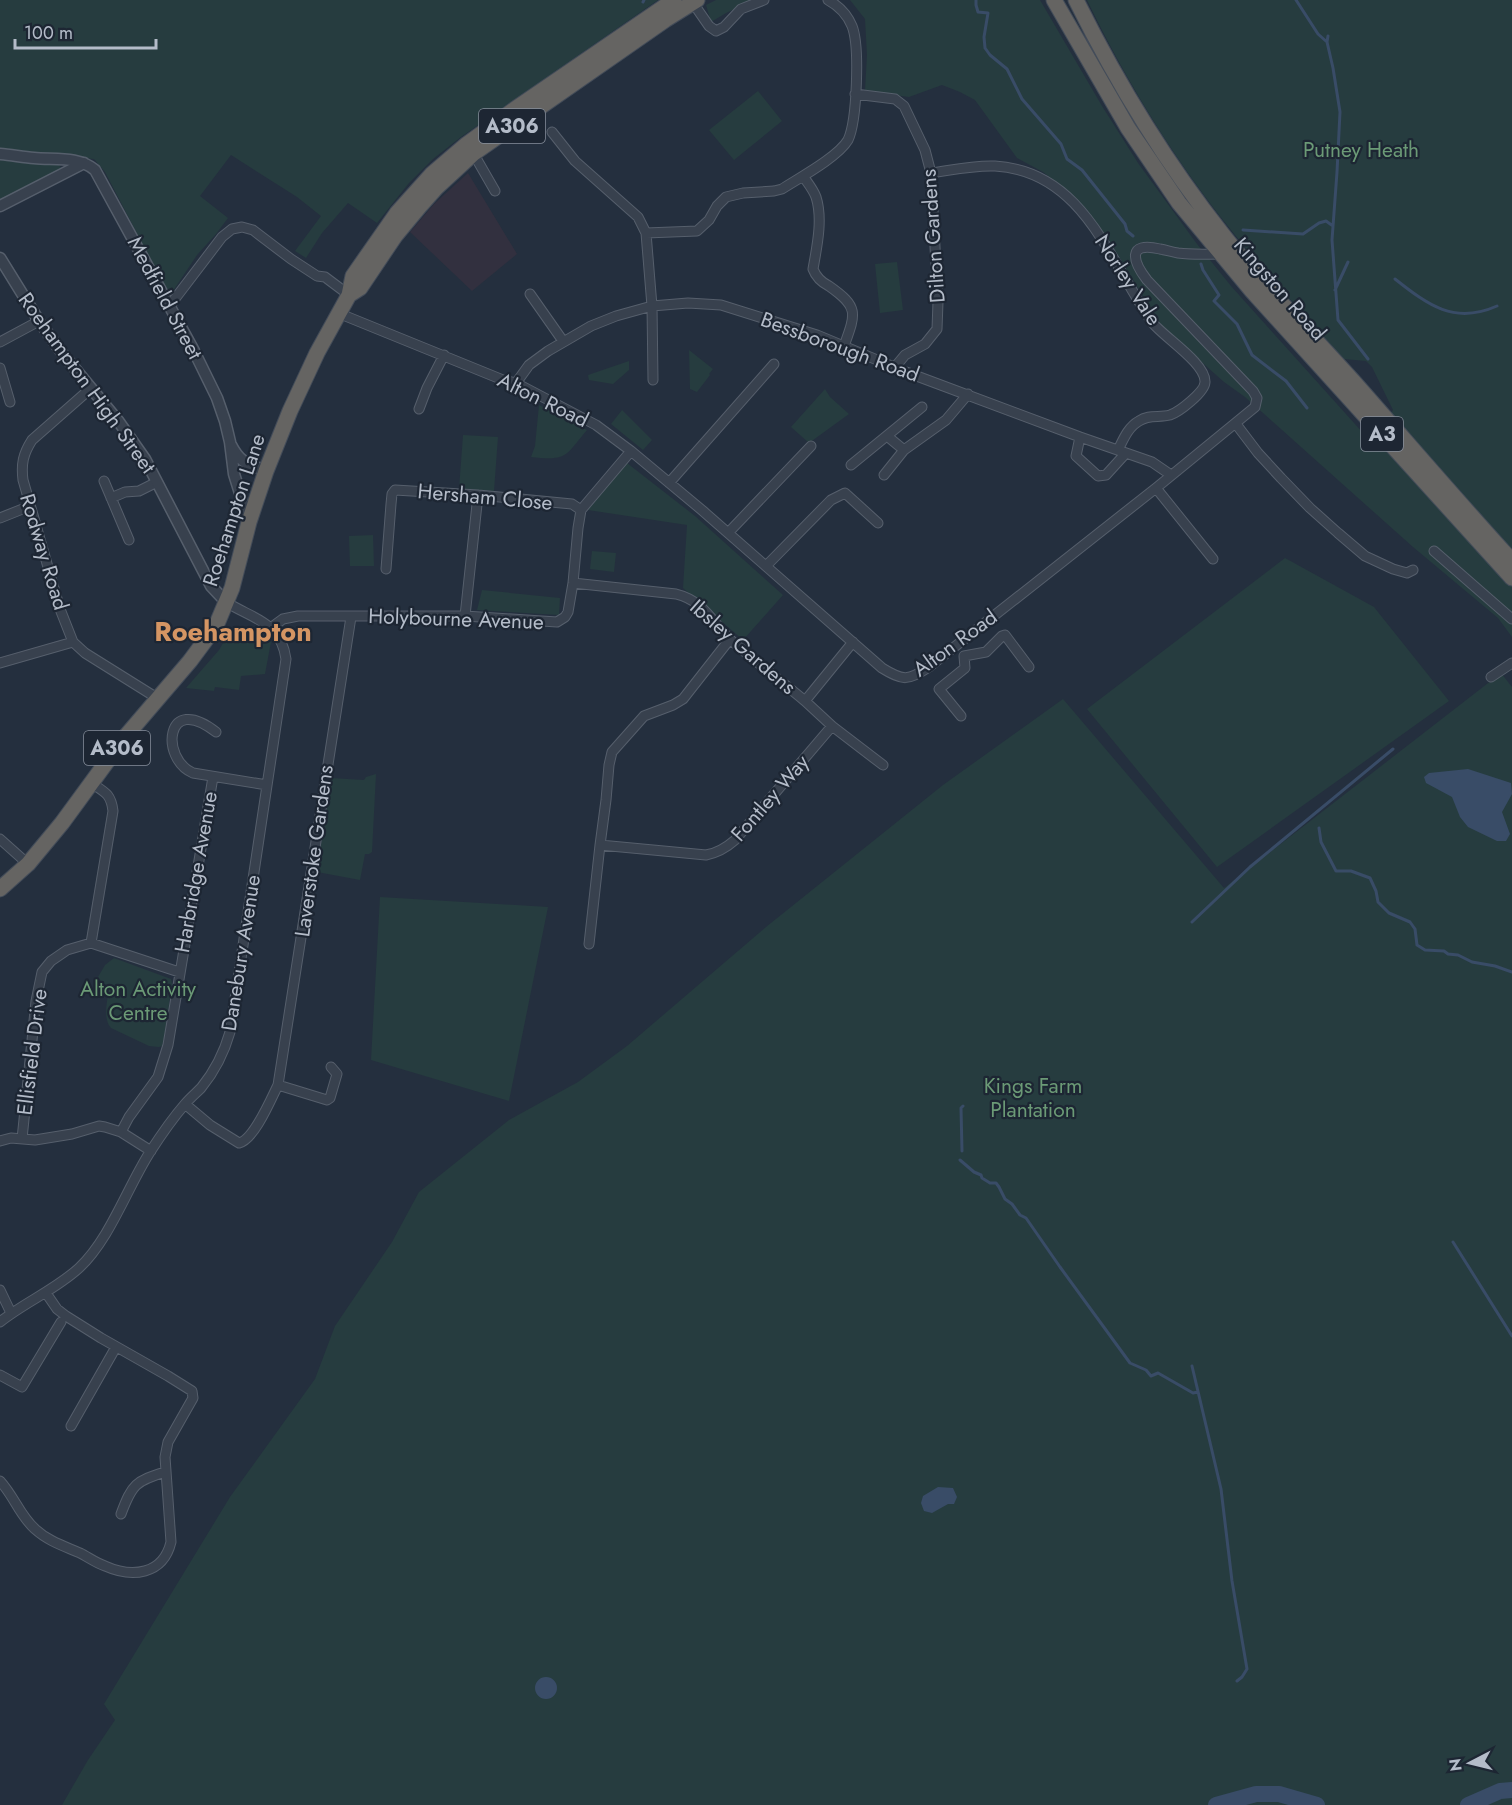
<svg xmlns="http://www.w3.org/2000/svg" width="1512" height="1805" font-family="Jost,sans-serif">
<rect width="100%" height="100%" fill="#242f3e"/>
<path fill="#32303f" d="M468,173L517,254L472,291L410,232L434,204Z"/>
<path fill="#263c3f" d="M0,0H658L461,137L433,159L409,183L377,223L348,203L322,233L306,258L295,251L321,216L297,197L231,155L200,196L228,218L216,234L197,255L173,291H167L105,172L94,159L26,153L0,149Z
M716,0H754L726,13L711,22L706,5Z
M850,0H1040L1102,106L1138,163L1197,244L1231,286L1372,443L1393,410L1372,367L1366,361L1344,359C1307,318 1270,278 1235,235C1177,164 1127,83 1087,0H1512V637L1498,618L1413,547L1245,397L1224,382L1161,326L1109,240L1075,197L1043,172L1017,158L975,100L960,92L942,85L909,97L865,91L867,55L865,19Z
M758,91L782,121L734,160L709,130Z
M0,160C20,163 40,161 59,165L61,168L53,175L0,200Z
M897,262L903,310L880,313L875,264Z
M689,350L713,369L709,374L710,375L697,392L690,389Z
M629,361V370L613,384L589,380L588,375Z
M825,389L830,397L849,414L809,443L791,427Z
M539,405L587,430C565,456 568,461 531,457L535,446Z
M622,410L652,440L643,450L611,424Z
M463,435L498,437L494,491L459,489Z
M627,463L695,516L783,595L743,640L683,588L687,525L588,510Z
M373,535L374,566H350L349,536Z
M592,551L616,553L614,572L590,569Z
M1285,558L1374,607L1449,701L1217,867L1087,709Z
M482,590L560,598L559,615L477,610Z
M239,626C251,629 264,632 271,642L265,674L241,676L239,690L215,687L214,691L186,688L219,650L229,633L233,627Z
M1501,673L1512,687V1805H62L88,1760L115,1720L104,1704L230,1497L315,1379L335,1326L392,1242L419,1192L509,1120L578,1082L627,1046L766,927L943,785L1063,699L1224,888Z
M376,774L372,852L369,854H365L360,880L317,872L331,778L364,780L366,777Z
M380,897L548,907L509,1101L371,1060Z
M114,958L171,979L172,984L164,1039L162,1046L159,1047L149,1046L111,1028C102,1018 108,999 109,987L103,984L98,977L105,965Z"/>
<path fill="#394c67" d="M1468,769L1511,783L1512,794L1502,812L1510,834L1506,841H1497L1468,827L1460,817L1452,797L1426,783L1424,777L1429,773Z
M938,1487L953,1488L957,1497L954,1504H948L932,1513L924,1511L921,1503L923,1496Z
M535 1688a11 11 0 1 1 22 0a11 11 0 1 1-22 0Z"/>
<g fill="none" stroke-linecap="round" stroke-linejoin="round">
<path stroke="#394c67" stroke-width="3" d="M976,0V5L978,12L988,13L984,37L985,48L990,55L1007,69L1022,99L1061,144L1067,159L1082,170L1125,224L1127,231L1133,236
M1296,0L1318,34L1327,42
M643,2L644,0
M1328,36L1327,42L1333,68L1340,112L1337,172L1332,240L1338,320L1368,359
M1243,230L1303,234L1319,223L1326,221L1333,226
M1201,264L1203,270L1219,295L1214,301L1237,324L1252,355L1286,381L1307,408
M1395,279C1428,305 1454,325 1497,306
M1335,290L1348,262
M1319,828L1321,842L1336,871H1351L1370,878L1376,891L1378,902L1389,913L1410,922L1415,929L1417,945L1425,950L1444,951L1448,954L1458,955L1472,962L1495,966L1512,972
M1192,922L1250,867L1393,749
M962,1151L961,1108L963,1106
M960,1160L974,1172L981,1175L982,1178L990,1183H996L999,1187L1005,1199L1012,1204L1020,1215L1026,1218L1060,1267L1130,1363L1146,1370L1151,1376L1158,1373L1193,1393L1198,1392
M1453,1242L1512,1336
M1192,1366L1221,1489L1232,1581L1247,1669L1242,1677L1237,1681"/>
<path stroke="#394c67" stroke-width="16" d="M1216,1805L1256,1794H1279L1317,1805
M1468,1805L1500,1791L1512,1790"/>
<defs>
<path id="minor" d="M691,0L709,26L716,31L724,27L741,9L764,0
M855,94L895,99L904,106L925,150L931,173L938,302L937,329L925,344L905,355L895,367
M552,132L575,161L638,217L646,233L652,306L653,380
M472,151L495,191
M931,173C952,170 974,165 995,166C1083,171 1109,260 1152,322C1162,336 1206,363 1205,382C1205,392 1179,412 1170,415C1159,418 1149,414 1139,421C1128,427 1123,440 1118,450
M803,176C807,182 813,189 816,197C823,219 817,246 813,269C816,277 821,282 829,286C859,307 856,313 844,346
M646,233L697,231L709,220L717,206L726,197L743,193L774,191L782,189C799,178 838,157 848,140C857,121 860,46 852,26C847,14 839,6 828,0
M530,294L563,341
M170,307L174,300L222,237L232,229L242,227L253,230L291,259L317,276L325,277L349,295
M338,313L503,380L516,383L596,425L631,451L703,511L882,668C903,681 908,681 929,667L1156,488L1255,407L1257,398L1253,391L1147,280C1133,262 1126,241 1160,249C1166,250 1172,252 1178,253C1193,255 1207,254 1222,254
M0,342L39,321
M0,368L10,402
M516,383L529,365L548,351L591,326L616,316L652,306L688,303L721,305L817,335L906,372L1080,437L1152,462L1171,475
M90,389L32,440C23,454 21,464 23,480L60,609L73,642L85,653L157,698
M419,409L427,388L444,355
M1236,424L1258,453L1281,478L1310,508L1338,533L1365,556L1393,569L1407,573L1413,570
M887,436L904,450
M1080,437L1076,456L1098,476L1106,475L1126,453
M851,465L922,407
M884,475L904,450L946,420L968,394
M104,481L129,540
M669,483L774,364
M1156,488L1213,559
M111,498L125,492L139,491L157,482
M0,518L30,506
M728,533L811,446
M1434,551L1512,619
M766,566L831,500L845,493L878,523
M386,569L391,504L392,494L395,490L478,495L572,504L581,510
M573,583L676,594C705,601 713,624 732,641C756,662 781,681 805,701L853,642
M465,616L478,495
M272,627L283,619L298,616H465L557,622L565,617L568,612L573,583L578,528L581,510L631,451
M730,639L683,699L673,705L644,716L612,752L609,765L606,800L600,845L706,855C717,853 726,848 735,840L832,726
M0,663L73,642
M1491,677L1512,663
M805,701L832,726L883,765
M961,716L939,689L965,668L964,656L986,652L1002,636L1005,635L1029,667
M216,732C165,692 160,759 193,773L267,785
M0,839L28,864
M91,943L113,811C111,794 105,792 91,783
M589,944L600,845
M278,1085L327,1100L330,1098L337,1074L331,1067
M185,1104L210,1125L239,1143C254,1140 271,1099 278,1085L351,617
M121,1132L129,1117L158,1077L168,1045L213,777
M22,1139L36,1001L42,972L51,961L67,950L91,943L179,972
M0,1141L11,1138L35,1140L72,1134L99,1126L105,1127L121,1132L151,1151
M0,1290L11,1313
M0,1322C25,1302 55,1290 79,1268C110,1239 127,1188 150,1152C161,1135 172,1119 185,1104C190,1098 196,1093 201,1088C215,1071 224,1053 230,1032L286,659C281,622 253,619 226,602
M0,1375L22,1387L61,1322
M71,1426L116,1347
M0,1481C14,1496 20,1516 35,1529C48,1541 64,1546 80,1553C88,1557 96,1563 105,1566C132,1578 163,1575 171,1542L165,1457L168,1442L193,1398L192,1391L168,1376L101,1338L66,1316L57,1309L46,1293
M121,1514C132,1484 136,1481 165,1472"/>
<path id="tertiary" d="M0,154C11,155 23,157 34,158C54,160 79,156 95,170L193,349L217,398L225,421L230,442L234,474L249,522
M0,206L84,163
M0,258L39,321L62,353L119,422L145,459L211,586L226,602
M231,445C240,463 248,464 266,471"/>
<path id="trunk" d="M1054,0L1128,128L1179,203L1252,291L1512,578
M1076,0C1117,83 1166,163 1223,235C1263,286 1309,332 1353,381C1406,441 1458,502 1512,561
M349,295L360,288L395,236L420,206L436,188L474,153L665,20L697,0
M0,889L28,864L62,823L125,737L190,661L216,626L232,588L249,522L266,471L290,411L317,353L349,295L353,276L397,213L432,174L467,144L515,109L674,0"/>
</defs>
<use href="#minor" stroke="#565f6c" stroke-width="11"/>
<use href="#tertiary" stroke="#565f6c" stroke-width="13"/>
<use href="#trunk" stroke="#434c59" stroke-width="17"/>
<use href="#minor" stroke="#38414e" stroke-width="9"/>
<use href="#tertiary" stroke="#38414e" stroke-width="10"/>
<use href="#trunk" stroke="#656462" stroke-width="15"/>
</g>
<g text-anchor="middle" stroke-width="4.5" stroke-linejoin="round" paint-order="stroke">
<g fill="#1d2633" stroke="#878f9c" stroke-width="1.5">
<rect x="479" y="109" width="66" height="34" rx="4.5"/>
<rect x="1361" y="417" width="42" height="34" rx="4.5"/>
<rect x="84" y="731" width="66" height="34" rx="4.5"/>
</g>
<g font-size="20" font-weight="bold" fill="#b4bcc9">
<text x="512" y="133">A306</text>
<text x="1382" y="441">A3</text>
<text x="117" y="755">A306</text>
</g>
<g font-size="21" fill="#6b9a76" stroke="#1d2633">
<text x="1361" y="157">Putney Heath</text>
<text x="138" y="996">Alton Activity<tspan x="138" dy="24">Centre</tspan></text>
<text x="1033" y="1093">Kings Farm<tspan x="1033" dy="24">Plantation</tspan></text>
</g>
<g font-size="21" fill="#b4bcc9" stroke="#1d2633">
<text transform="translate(933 236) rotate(-94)" y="7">Dilton Gardens</text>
<text transform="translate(1128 280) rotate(57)" y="7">Norley Vale</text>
<text transform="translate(1280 289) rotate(49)" y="7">Kingston Road</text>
<text transform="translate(165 298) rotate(62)" y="7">Medfield Street</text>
<text transform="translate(840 347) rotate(20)" y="7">Bessborough Road</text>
<text transform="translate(87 383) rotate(54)" y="7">Roehampton High Street</text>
<text transform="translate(543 400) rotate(26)" y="7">Alton Road</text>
<text transform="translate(485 497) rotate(5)" y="7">Hersham Close</text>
<text transform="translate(234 510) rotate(-72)" y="7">Roehampton Lane</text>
<text transform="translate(44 552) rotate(73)" y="7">Rodway Road</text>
<text transform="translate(456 619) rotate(2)" y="7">Holybourne Avenue</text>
<text transform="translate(955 643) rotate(-36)" y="7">Alton Road</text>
<text transform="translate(743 647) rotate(41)" y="7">Ibsley Gardens</text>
<text transform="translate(770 798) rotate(-49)" y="7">Fontley Way</text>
<text transform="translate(314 851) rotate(-82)" y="7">Laverstoke Gardens</text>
<text transform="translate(196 872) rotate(-80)" y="7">Harbridge Avenue</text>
<text transform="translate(241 953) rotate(-81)" y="7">Danebury Avenue</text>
<text transform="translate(32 1052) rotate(-83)" y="7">Ellisfield Drive</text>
</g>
<g font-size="27" font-weight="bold" fill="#d59563" stroke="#1d2633">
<text x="233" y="641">Roehampton</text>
</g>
</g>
<g transform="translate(1470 1763) rotate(263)" stroke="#1d2633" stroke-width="4.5" paint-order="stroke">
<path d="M0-4.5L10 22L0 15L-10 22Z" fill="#b4bcc9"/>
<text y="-9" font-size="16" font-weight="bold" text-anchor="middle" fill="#b4bcc9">N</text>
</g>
<path d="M15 39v9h141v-9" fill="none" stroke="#b4bcc9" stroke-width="3"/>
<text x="24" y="39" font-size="18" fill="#b4bcc9" stroke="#1d2633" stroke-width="4.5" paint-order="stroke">100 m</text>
</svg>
